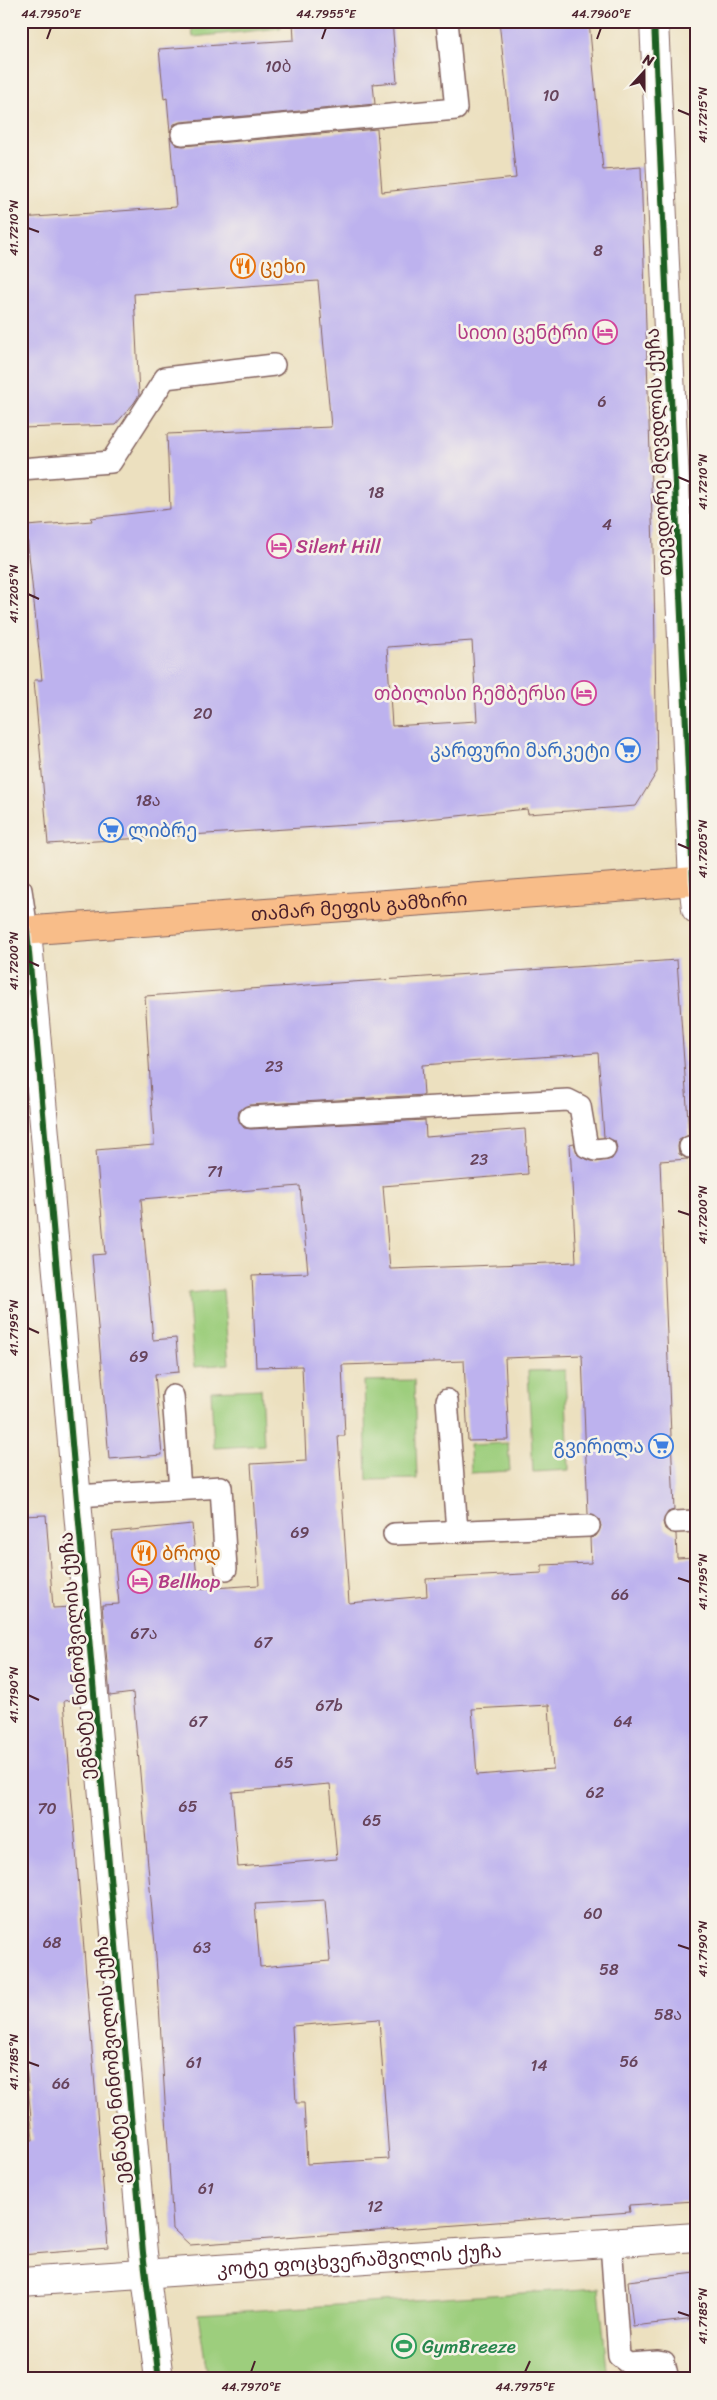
<svg xmlns="http://www.w3.org/2000/svg" width="717" height="2400" font-family="Sriracha,'Noto Sans Georgian',sans-serif">
<rect width="100%" height="100%" fill="#f7f3e8"/>
<filter id="ink" filterUnits="userSpaceOnUse"><feTurbulence type="fractalNoise" baseFrequency=".02" numOctaves="2"/><feDisplacementMap in="SourceGraphic" scale="10" xChannelSelector="R" yChannelSelector="G"/><feConvolveMatrix kernelMatrix="1 2 1 2 8 2 1 2 1" color-interpolation-filters="sRGB"/></filter>
<filter id="wash" filterUnits="userSpaceOnUse"><feTurbulence type="fractalNoise" baseFrequency=".0096" numOctaves="4" result="noise"/><feDisplacementMap in="SourceGraphic" scale="20" xChannelSelector="R" yChannelSelector="G"/><feGaussianBlur stdDeviation="1.12" result="paint"/><feColorMatrix in="noise" values="0 0 0 0 0 0 0 0 0 0 0 0 0 0 0 0 0 1.4 0 .05"/><feComposite in="paint" operator="in"/></filter>
<g filter="url(#wash)">
<rect width="100%" height="100%" fill="#ece0bf"/>
<path fill="#9dce7d" stroke="#747654" d="M191,21H280L281,28L193,37Z
M223,1290L229,1364L194,1367L188,1293Z
M565,1370L569,1470L533,1472L528,1371Z
M414,1380L417,1479L367,1480L364,1381Z
M261,1389L264,1445L214,1448L211,1391Z
M508,1443L510,1471L471,1473L470,1445Z
M599,2288L608,2379H208L198,2314Z"/>
<g id="blocks">
<path fill="#bdb2ee" fill-rule="evenodd" d="M293,21H392L397,82L373,84L375,104L181,122L174,124L170,132L167,98L164,99L159,49L294,40Z
M499,21H589L603,170L641,167L654,581L657,772L636,806L528,814L527,809L397,822L48,844L34,680H42L26,526L92,521L91,518L170,509L167,434L331,427L318,281L134,294L139,395L134,403L115,425L21,428V218L176,207L170,137L176,145L183,146L377,129L382,192L516,178ZM472,641L477,721L392,726L387,647Z
M677,960L689,1135L679,1140L678,1147L679,1154L688,1159L660,1161L674,1510L668,1512L663,1522L665,1529L676,1534L677,1558L696,1557V2201L629,2205L630,2212L190,2245L173,2229L156,1957L133,1693L110,1696L102,1605L119,1604L112,1532L192,1524L198,1589L259,1585L251,1464L306,1461L302,1366L256,1367L252,1275L308,1273L300,1186L141,1199L153,1340L176,1338L179,1372L155,1374L162,1455L109,1459L92,1255L105,1254L96,1150L154,1145L145,996ZM598,1053L604,1137L615,1141L617,1148L612,1159L596,1162L578,1155L574,1143L570,1144L576,1262L390,1269L383,1186L528,1174L525,1129L426,1137L425,1120L251,1129L244,1128L238,1118L239,1111L249,1105L424,1095L422,1065ZM582,1355L588,1514L599,1519L601,1526L596,1536L590,1538L591,1563L542,1565V1573L426,1579L427,1596L349,1603L338,1436H345L342,1365L464,1361L468,1441L509,1440L505,1358ZM549,1705L553,1769L477,1775L472,1709ZM330,1784L337,1859L238,1867L232,1792ZM325,1900L330,1961L260,1967L255,1904ZM379,2019L389,2159L307,2164L304,2103H296L292,2026Z
M46,1515L53,1608L71,1607L79,1699L64,1701L108,2248L21,2255V2141L33,2140L21,2010V1516Z
M696,2273V2319L633,2326L628,2281Z"/>
</g>
</g>
<g filter="url(#ink)">
<use href="#blocks" fill-opacity="0" stroke="#83635f" stroke-width="1"/>
<g fill="none" stroke-linecap="round" stroke-linejoin="round">
<defs>
<path id="lane" d="M182,134L456,109L447,21
M21,469L111,462L165,378L274,365
M677,527L696,525
M21,890L27,930
M250,1117L568,1100L580,1106L587,1147L595,1150L605,1149
M690,1147H696
M173,1396L180,1489
M447,1400L457,1531
M77,1496L221,1487L226,1569
M675,1522L696,1521
M394,1534L589,1526
M611,2243L619,2356L628,2363L658,2361L664,2362L668,2379"/>
<g id="street">
<path d="M654,21L693,881L696,909"/>
<path d="M27,930L143,2253L159,2379"/>
<path id="s1" d="M21,2282L696,2237"/>
</g>
<g id="primary">
<path id="s2" d="M21,931L696,881"/>
</g>
</defs>
<use href="#lane" stroke="#83635f" stroke-width="24"/>
<use href="#street" stroke="#83635f" stroke-width="30"/>
<use href="#primary" stroke="#83635f" stroke-width="30"/>
<use href="#lane" stroke="#fff" stroke-width="21"/>
<use href="#street" stroke="#fff" stroke-width="28"/>
<use href="#primary" stroke="#f8bd89" stroke-width="28"/>
<defs>
<path id="cycleway" d="M654,21L693,881L696,909
M27,930L143,2253L159,2379"/>
</defs>
<use href="#cycleway" stroke="#f7f3e8" stroke-width="9"/>
<use href="#cycleway" stroke="#1b5e20" stroke-width="6"/>
</g>
</g>
<path fill="none" stroke="#4a1f2b" stroke-width="2" d="M47,39L51,28M322,39L326,28M597,39L601,28M678,110L690,115M28,228L39,232M678,477L690,482M28,594L39,599M678,844L690,849M28,961L39,966M678,1211L690,1215M28,1328L39,1333M678,1578L690,1582M28,1695L39,1700M678,1945L690,1949M28,2062L39,2066M678,2312L690,2316M251,2372L255,2361M525,2372L530,2361"/>
<defs>
<symbol id="restaurant-ring" viewBox="-11 -11 22 22"><circle r="9.5" fill="#f7f3e8" stroke="#e8710a" stroke-width="1.5"/><path d="M-5-6h1v4h1v-4h1v4h1v-4h1v5L-1.5 .5V6h-2V.5L-5-1ZM5-6V6H3V1.5H1.5Q1.5-4 5-6Z" fill="#e8710a"/></symbol>
<symbol id="hotel-ring" viewBox="-11 -11 22 22"><circle r="9.5" fill="#f7f3e8" stroke="#d1479c" stroke-width="1.5"/><path d="M-6-4.5h1.5V1H6V5H4.5V3h-9V5H-6ZM-4 0a1.8 1.8 0 1 1 3.6 0ZM.5 0V-2.5h3Q6-2.5 6 0Z" fill="#d1479c"/></symbol>
<symbol id="supermarket-ring" viewBox="-11 -11 22 22"><circle r="9.5" fill="#f7f3e8" stroke="#3f7fe0" stroke-width="1.5"/><path d="M-6-5.5h2.5l.6 2H6L4.5 2H-2.5L-4.4-4H-6ZM-1.5 3.2a1.3 1.3 0 1 0 .1 0ZM3 3.2a1.3 1.3 0 1 0 .1 0Z" fill="#3f7fe0"/></symbol>
<symbol id="stadium-ring" viewBox="-11 -11 22 22"><circle r="9.5" fill="#f7f3e8" stroke="#2e9e5b" stroke-width="1.5"/><path d="M0-5a6.5 5 0 1 0 0 10a6.5 5 0 1 0 0-10ZM-3.5-1.8h7v3.6h-7Z" fill="#2e9e5b"/></symbol>
</defs>
<g fill-rule="evenodd">
<use href="#restaurant-ring" x="229" y="252" width="28" height="28"/>
<use href="#hotel-ring" x="591" y="318" width="28" height="28"/>
<use href="#hotel-ring" x="265" y="532" width="28" height="28"/>
<use href="#hotel-ring" x="570" y="679" width="28" height="28"/>
<use href="#supermarket-ring" x="614" y="736" width="28" height="28"/>
<use href="#supermarket-ring" x="97" y="816" width="28" height="28"/>
<use href="#supermarket-ring" x="647" y="1432" width="28" height="28"/>
<use href="#restaurant-ring" x="130" y="1539" width="28" height="28"/>
<use href="#hotel-ring" x="126" y="1567" width="28" height="28"/>
<use href="#stadium-ring" x="390" y="2332" width="28" height="28"/>
</g>
<g text-anchor="middle" stroke-width="5" stroke-linejoin="round" paint-order="stroke">
<g font-size="16" fill="#67445c">
<text x="278" y="72">10ბ</text>
<text x="551" y="101">10</text>
<text x="598" y="256">8</text>
<text x="602" y="407">6</text>
<text x="376" y="498">18</text>
<text x="607" y="530">4</text>
<text x="203" y="719">20</text>
<text x="148" y="806">18ა</text>
<text x="274" y="1072">23</text>
<text x="479" y="1165">23</text>
<text x="215" y="1177">71</text>
<text x="139" y="1362">69</text>
<text x="300" y="1538">69</text>
<text x="620" y="1600">66</text>
<text x="144" y="1639">67ა</text>
<text x="263" y="1648">67</text>
<text x="329" y="1711">67b</text>
<text x="198" y="1727">67</text>
<text x="623" y="1727">64</text>
<text x="284" y="1768">65</text>
<text x="595" y="1798">62</text>
<text x="188" y="1812">65</text>
<text x="47" y="1814">70</text>
<text x="372" y="1826">65</text>
<text x="593" y="1919">60</text>
<text x="52" y="1948">68</text>
<text x="202" y="1953">63</text>
<text x="609" y="1975">58</text>
<text x="668" y="2020">58ა</text>
<text x="629" y="2067">56</text>
<text x="194" y="2068">61</text>
<text x="539" y="2071">14</text>
<text x="61" y="2089">66</text>
<text x="206" y="2194">61</text>
<text x="375" y="2212">12</text>
</g>
<g font-size="19" fill="#c56008" stroke="#f7f3e8" text-anchor="start">
<text x="260" y="273">ცეხი</text>
<text x="162" y="1560">ბროდ</text>
</g>
<g font-size="19" fill="#b23c85" stroke="#f7f3e8" text-anchor="end">
<text x="588" y="339">სითი ცენტრი</text>
<text x="296" y="553" text-anchor="start">Silent Hill</text>
<text x="566" y="700">თბილისი ჩემბერსი</text>
<text x="158" y="1588" text-anchor="start">Bellhop</text>
</g>
<g font-size="19" fill="#4a1f2b" stroke="#f7f3e8">
<text transform="translate(658 452) rotate(-93)" y="7">თევდორე მღვდლის ქუჩა</text>
<text dy="7" stroke="none"><textPath href="#s2" startOffset="339">თამარ მეფის გამზირი</textPath></text>
<text transform="translate(76 1656) rotate(-95)" y="7">ეგნატე ნინოშვილის ქუჩა</text>
<text transform="translate(111 2060) rotate(-95)" y="7">ეგნატე ნინოშვილის ქუჩა</text>
<text dy="7" stroke="none"><textPath href="#s1" startOffset="339">კოტე ფოცხვერაშვილის ქუჩა</textPath></text>
</g>
<g font-size="19" fill="#366cbe" stroke="#f7f3e8" text-anchor="end">
<text x="610" y="757">კარფური მარკეტი</text>
<text x="128" y="837" text-anchor="start">ლიბრე</text>
<text x="644" y="1453">გვირილა</text>
</g>
<g font-size="19" fill="#27864d" stroke="#f7f3e8" text-anchor="start">
<text x="422" y="2353">GymBreeze</text>
</g>
</g>
<rect width="717" height="2400" fill="none" stroke="#f7f3e8" stroke-width="55"/>
<g transform="translate(644 72) rotate(21)" stroke="#f7f3e8" stroke-width="4" paint-order="stroke">
<path d="M0-4L9 19L0 12L-9 19Z" fill="#4a1f2b"/>
<text y="-8" font-size="14" font-weight="bold" text-anchor="middle" fill="#4a1f2b">N</text>
</g>
<rect x="28" y="28" width="662" height="2344" fill="none" stroke="#4a1f2b" stroke-width="2"/>
<g font-size="12" text-anchor="middle" fill="#4a1f2b">
<text x="51" y="18">44.7950°E</text>
<text x="326" y="18">44.7955°E</text>
<text x="601" y="18">44.7960°E</text>
<text transform="translate(703 115) rotate(-90)" y="4">41.7215°N</text>
<text transform="translate(14 228) rotate(-90)" y="4">41.7210°N</text>
<text transform="translate(703 482) rotate(-90)" y="4">41.7210°N</text>
<text transform="translate(14 594) rotate(-90)" y="4">41.7205°N</text>
<text transform="translate(703 849) rotate(-90)" y="4">41.7205°N</text>
<text transform="translate(14 961) rotate(-90)" y="4">41.7200°N</text>
<text transform="translate(703 1215) rotate(-90)" y="4">41.7200°N</text>
<text transform="translate(14 1328) rotate(-90)" y="4">41.7195°N</text>
<text transform="translate(703 1582) rotate(-90)" y="4">41.7195°N</text>
<text transform="translate(14 1695) rotate(-90)" y="4">41.7190°N</text>
<text transform="translate(703 1949) rotate(-90)" y="4">41.7190°N</text>
<text transform="translate(14 2062) rotate(-90)" y="4">41.7185°N</text>
<text transform="translate(703 2316) rotate(-90)" y="4">41.7185°N</text>
<text x="251" y="2391">44.7970°E</text>
<text x="525" y="2391">44.7975°E</text>
</g>
</svg>
